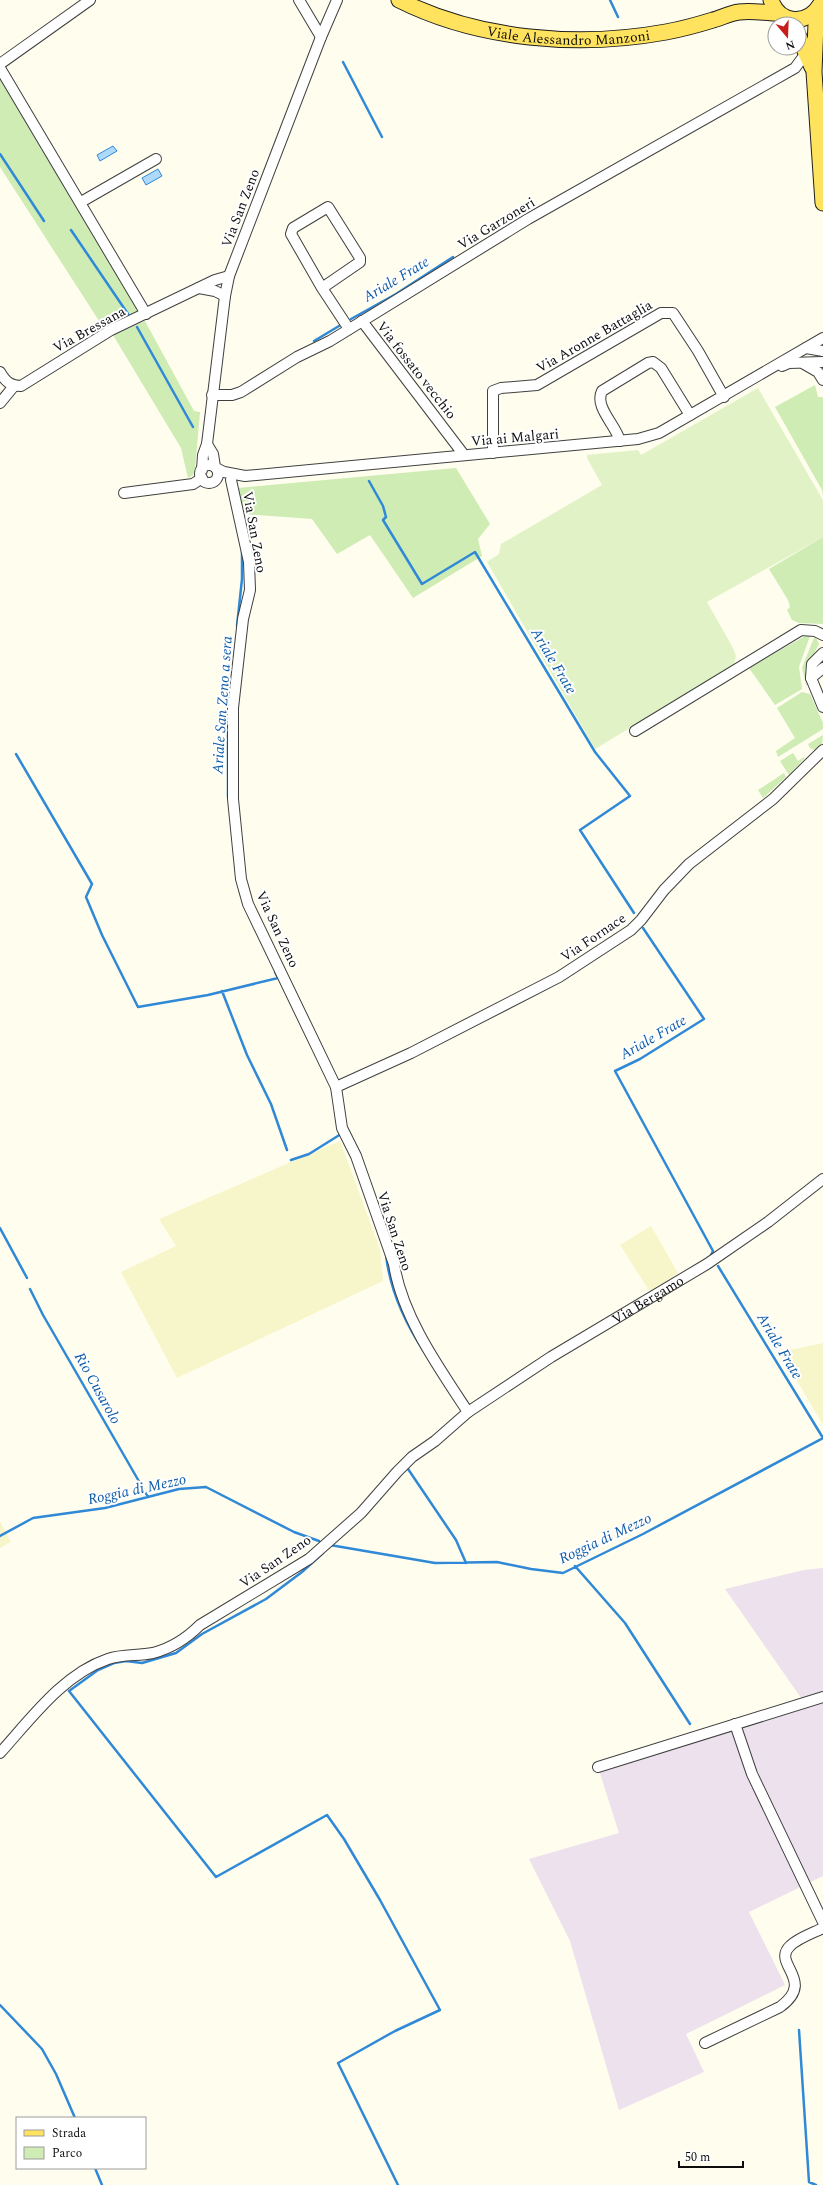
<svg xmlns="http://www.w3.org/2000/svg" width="823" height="2185" font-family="Spectral,serif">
<rect width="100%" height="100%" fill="#fffded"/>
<path fill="#ece1ed" d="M823,1568V1876L749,1912L785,1985L686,2034L704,2072L619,2110L570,1941L529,1859L619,1833L598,1767L804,1702L725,1589L804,1570Z"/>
<path fill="#f7f6cb" d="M340,1141L380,1249L383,1281L177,1378L121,1272L176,1246L159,1219Z
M651,1226L678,1273L673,1276L676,1281L652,1295L620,1245Z
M823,1343V1425L780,1352Z
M0,1521L11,1542L0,1548Z"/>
<path fill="#ceecb4" d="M0,79L3,82L138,310L103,327L0,167Z
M145,321L194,411L200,412L195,469L193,475L188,478L181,448L113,335Z
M815,385L818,397H823V496L822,490L775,407Z
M456,468L490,524L478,539L482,556L413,598L370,535L337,554L312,519L242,514L238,488Z
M823,537V624L799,623L792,620L787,610L790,607L788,600L769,569Z
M815,635L819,644L805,670L808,685H806L802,668Z
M805,636H810L799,667L802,689L775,705L749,668Z
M802,692L810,694L823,723V729L778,757L776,751L795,738L777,708Z
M823,735L822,744L815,750L810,748L808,744Z
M793,753L798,761L804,757V759L789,775L780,761Z
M784,773L786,777L763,798L758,790Z"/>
<path fill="#e1f3c6" d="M758,388L823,500V537L707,602L733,648L736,656L734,665L595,749L487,562L499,554L501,544L602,485L587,458V455L638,450L641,455Z"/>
<path fill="#aed9fa" stroke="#2f89d7" d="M113,146L117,151L100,161L97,155Z
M158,169L162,176L146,185L142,178Z"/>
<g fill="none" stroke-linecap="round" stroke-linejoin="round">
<path stroke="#2f89d7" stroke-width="2.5" d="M610,0L618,17
M343,62L382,137
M0,154L44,221
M71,230L128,314
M351,319L396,294L453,257
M137,327L193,427
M314,341L339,326
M369,481L383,506L386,517L383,520L422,584L475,552L595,752L630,796L580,830L634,913
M237,626L242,579V551
M228,728V797
M16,754L92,884L86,897L102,935L138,1007L208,995L278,978L275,972
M643,928L704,1019L640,1059L615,1071L713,1251L711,1255
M222,991L247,1055L271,1104L287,1150
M291,1160L309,1154L341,1134
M0,1228L27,1278
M386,1255C390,1290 405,1323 425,1353
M30,1289L43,1315L148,1497
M406,1466L456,1540L466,1563
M0,1536L33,1518L105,1508L179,1489L206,1487L294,1532L319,1541
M330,1545L435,1563L497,1562L531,1569L563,1573L643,1534L823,1438L718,1266
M323,1553L302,1572L266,1599L202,1634L176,1653L142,1663L126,1661L114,1663L98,1670L69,1691L216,1877L327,1815L344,1839L380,1900L440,2010L395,2031L338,2063L398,2185
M575,1566L625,1623L690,1724
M0,2005L42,2049L56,2074L75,2118
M799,2030L809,2182L816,2185
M95,2168L102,2185"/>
<defs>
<g id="street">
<path d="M299,0L321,37"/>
<path d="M0,64L90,0"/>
<path d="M0,68L146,314"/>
<path d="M81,202L156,159"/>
<path d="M199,288L215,291L225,296"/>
<path d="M322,288L360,262V258L328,207L293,228L291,234L322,288L349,329"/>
<path d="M362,321L464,455"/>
<path d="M806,348L823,351"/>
<path d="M804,364L818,372L823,380"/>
<path d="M782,366L789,363L823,362"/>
<path d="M0,372C5,381 10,386 21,386L111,330L215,280L229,276"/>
<path d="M212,395H232L241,392L297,357L330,341L528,219L795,68L806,53"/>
<path d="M0,403L14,386"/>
<path d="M620,441C616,425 594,407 602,391L648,363L653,362L661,368L690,415"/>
<path d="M207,444L213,454L215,467"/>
<path d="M493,453V391L501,388L537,385L661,313H673L698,351L724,397"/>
<circle cx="209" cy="474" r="9"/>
<path d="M216,468L224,472L245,476L638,439L659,433L823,338"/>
<path d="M202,470L203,455L207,444L225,296L229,276L321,37L337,0"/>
<path d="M124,493L193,484L202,478"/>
<path d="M823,653L812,664L811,678L823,707"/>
<path d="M811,678L823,668"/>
<path d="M635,731L801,630L815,631L823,635"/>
<path d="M336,1087L411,1053L559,977L631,930L641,920L664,890L689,864L773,799L823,750"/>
<path id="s1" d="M468,1412L551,1357L707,1264L768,1222L823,1179"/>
<path d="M735,1724L752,1774L823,1922"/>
<path d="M0,1753C30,1720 63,1674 108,1659C122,1654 138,1656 153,1653C172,1648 187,1638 200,1625L309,1559L361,1513L397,1472L412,1457L435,1441L468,1412C439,1368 402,1316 394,1264L356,1156L342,1128L336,1087L248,904L241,879L233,799V708L243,619L250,590L249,562L231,480"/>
<path d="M598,1767L823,1697"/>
<path d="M705,2043L780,2007C817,1980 771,1964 790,1946C798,1938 813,1933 823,1928"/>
</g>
<g id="primary">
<path id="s2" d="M399,0C479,40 578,48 666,32C682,29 697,25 713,20C721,18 730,13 739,12C751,10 766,13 778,13"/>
<path d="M771,0C779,24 807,26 820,5"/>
<path d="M820,6L816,23L814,72L823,203"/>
<path d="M799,37L812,67"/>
</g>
</defs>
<use href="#street" stroke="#404040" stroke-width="12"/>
<use href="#primary" stroke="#1e1e1e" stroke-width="17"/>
<use href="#street" stroke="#fff" stroke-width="10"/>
<use href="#primary" stroke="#ffe25d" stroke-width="15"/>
</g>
<g text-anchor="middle" stroke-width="4" stroke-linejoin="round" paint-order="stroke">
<g font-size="14" fill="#0d0d0d" stroke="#fff">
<text dy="5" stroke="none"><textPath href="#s2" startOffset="175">Viale Alessandro Manzoni</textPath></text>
<text transform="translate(240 208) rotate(-69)" y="5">Via San Zeno</text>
<text transform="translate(496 223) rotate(-31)" y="5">Via Garzoneri</text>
<text transform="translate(89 329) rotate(-29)" y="5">Via Bressana</text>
<text transform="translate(594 336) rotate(-30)" y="5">Via Aronne Battaglia</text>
<text transform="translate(417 370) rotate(52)" y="5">Via fossato vecchio</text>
<text transform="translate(515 437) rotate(-5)" y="5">Via ai Malgari</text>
<text transform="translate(255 532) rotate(80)" y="5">Via San Zeno</text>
<text transform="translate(278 929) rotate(65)" y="5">Via San Zeno</text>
<text transform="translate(593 937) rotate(-34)" y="5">Via Fornace</text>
<text transform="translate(395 1231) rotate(72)" y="5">Via San Zeno</text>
<text dy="5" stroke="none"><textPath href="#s1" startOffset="212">Via Bergamo</textPath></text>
<text transform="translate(275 1561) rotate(-34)" y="5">Via San Zeno</text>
</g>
<g font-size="15" font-style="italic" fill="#0e5ba7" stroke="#fff">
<text transform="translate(396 279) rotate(-31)" y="5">Ariale Frate</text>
<text transform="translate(554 661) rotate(59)" y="5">Ariale Frate</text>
<text transform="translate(222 705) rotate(-86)" y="5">Ariale San Zeno a sera</text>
<text transform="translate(653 1037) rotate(-30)" y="5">Ariale Frate</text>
<text transform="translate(780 1346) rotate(59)" y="5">Ariale Frate</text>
<text transform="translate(98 1388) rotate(61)" y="5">Rio Cusarolo</text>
<text transform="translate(137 1489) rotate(-12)" y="5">Roggia di Mezzo</text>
<text transform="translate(605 1538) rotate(-25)" y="5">Roggia di Mezzo</text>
</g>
</g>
<rect x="16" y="2117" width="130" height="52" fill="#ffffff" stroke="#9e9e9e"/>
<rect x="24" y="2130" width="20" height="6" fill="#ffe25d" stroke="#9e9e9e"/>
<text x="52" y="2137" font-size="12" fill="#0d0d0d">Strada</text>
<rect x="24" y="2147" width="20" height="12" fill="#ceecb4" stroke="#9e9e9e"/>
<text x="52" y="2157" font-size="12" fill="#0d0d0d">Parco</text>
<g transform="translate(787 36) rotate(161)"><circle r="19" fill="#ffffff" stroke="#9e9e9e"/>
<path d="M0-3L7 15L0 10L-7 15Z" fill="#c71e1b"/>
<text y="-6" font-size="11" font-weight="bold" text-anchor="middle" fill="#0d0d0d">N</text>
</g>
<path d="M679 2161v6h64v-6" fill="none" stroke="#0d0d0d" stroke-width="2"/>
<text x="685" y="2161" font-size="12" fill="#0d0d0d" stroke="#ffffff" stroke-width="3" paint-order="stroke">50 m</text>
</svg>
